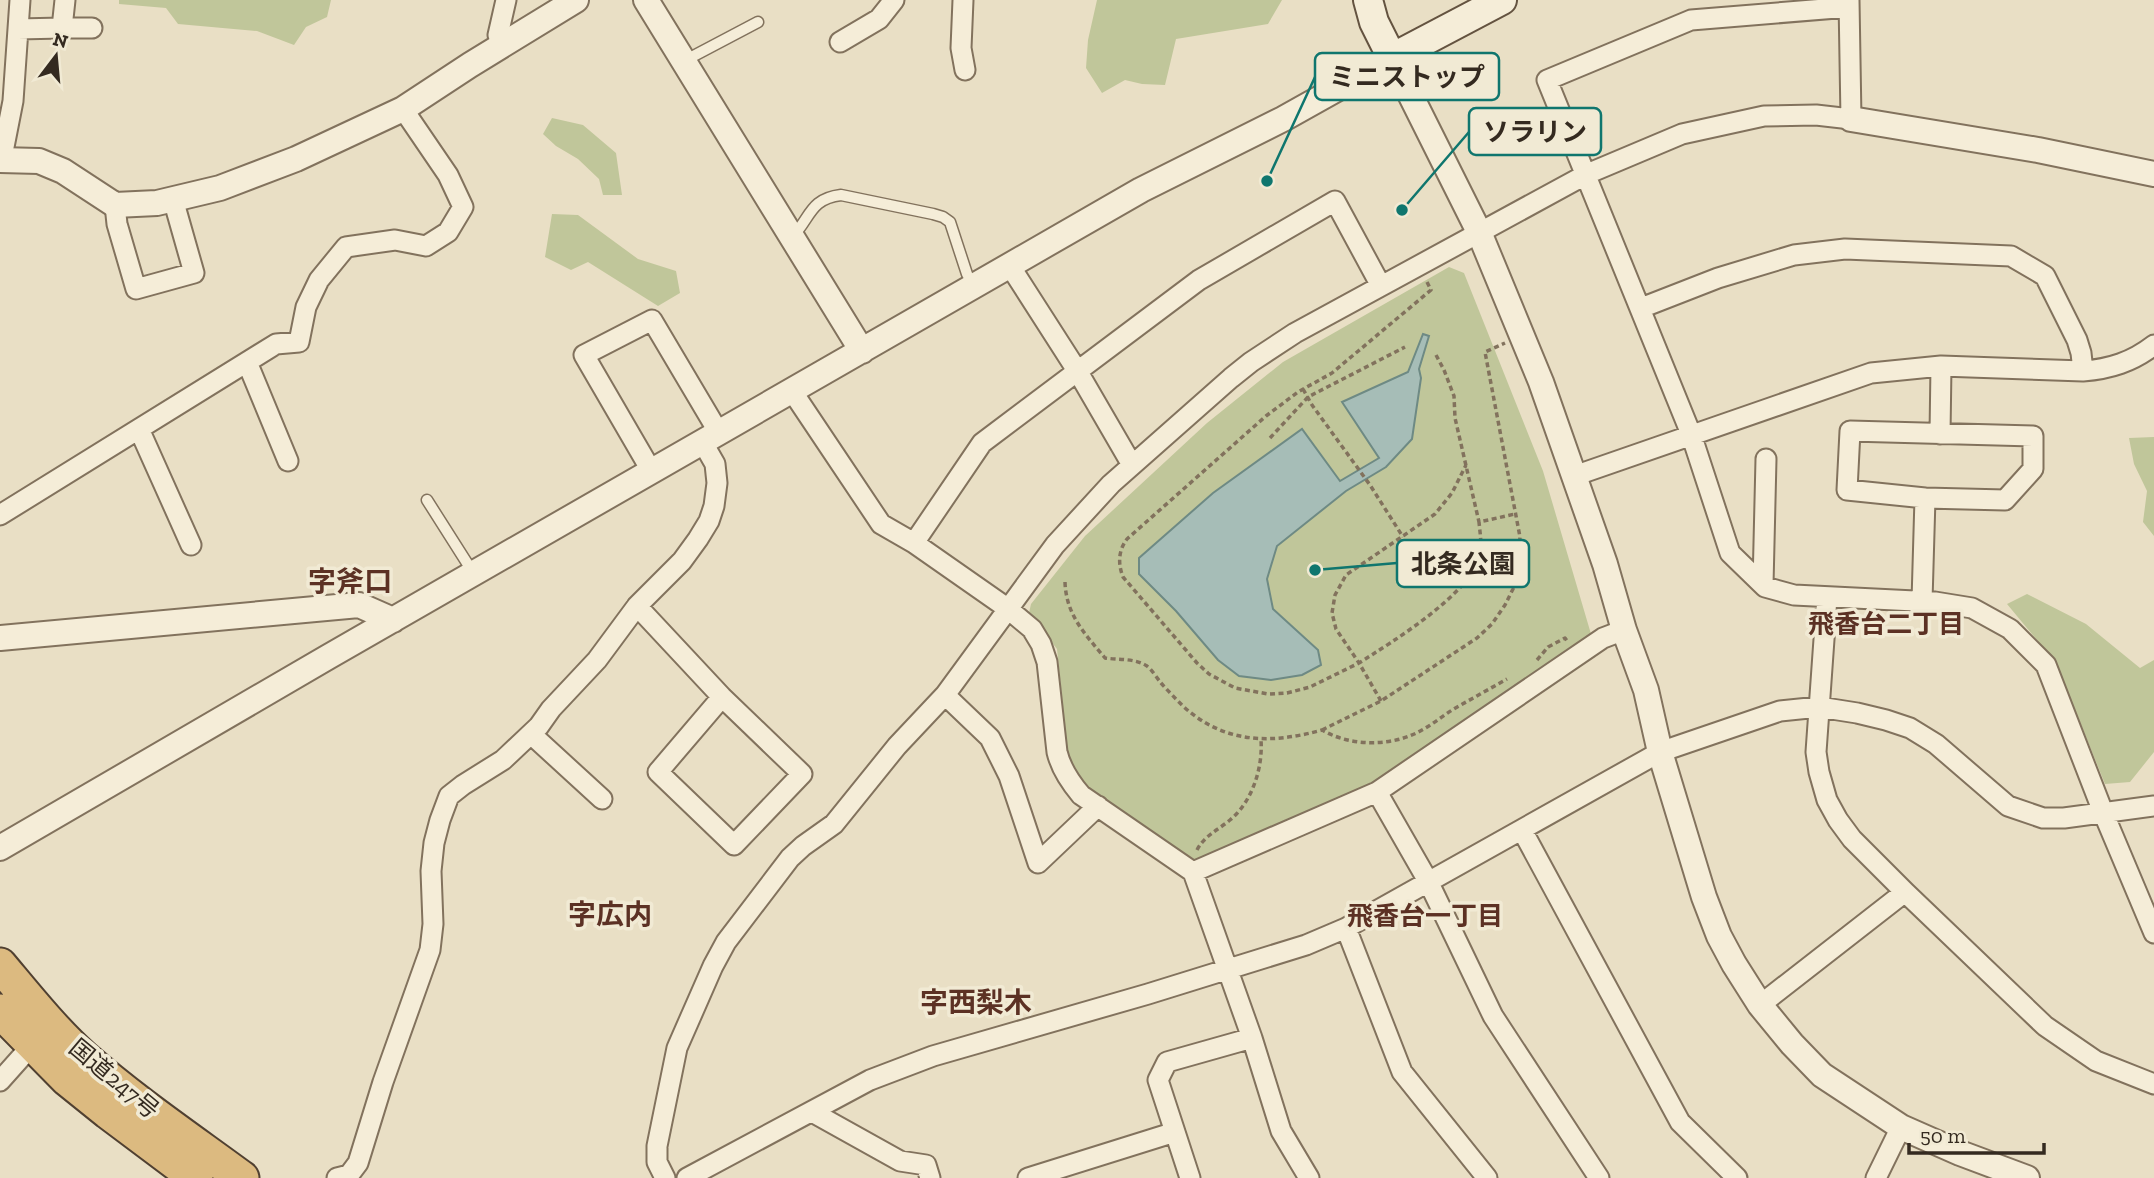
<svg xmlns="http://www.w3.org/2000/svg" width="2154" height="1178" font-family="'Zilla Slab','Noto Sans JP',serif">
<rect width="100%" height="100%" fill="#e9dfc5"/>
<path fill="#c0c69a" d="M119,0H331L327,17L306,27L294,45L257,31L178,24L166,8L119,4Z
M1097,0H1282L1268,24L1176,39L1165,85L1142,84L1125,80L1102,93L1086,68L1088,40Z
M552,118L583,125L616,153L622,195H603L599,179L578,159L556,146L543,134Z
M552,214L578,215L638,259L676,271L680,293L658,306L588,262L571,270L545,257Z
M1449,267L1464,273L1543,471L1591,634L1373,785L1193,862L1084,786L1068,757L1057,649L1029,613L1031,604L1085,536L1207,423L1283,362Z
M2154,437V536L2143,522L2147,491L2134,464L2129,438Z
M2027,594L2086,624L2140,668L2154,660V752L2130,782L2105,784L2061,675L2042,646L2007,604Z"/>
<path fill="#a6bdb7" stroke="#6e8a84" stroke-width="2" d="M1423,334L1429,336L1419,369L1421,378L1412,439L1386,467L1346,491L1277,546L1267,579L1273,609L1318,650L1321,665L1302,675L1271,680L1239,676L1218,660L1176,611L1139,574V558L1213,493L1302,429L1340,481L1379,458L1342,402L1408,372Z"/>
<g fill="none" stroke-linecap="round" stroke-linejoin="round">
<defs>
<path id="service" d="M684,61L758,22
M792,237C811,218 809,199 841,195L933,214L943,217L950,222L967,274L974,287
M427,500L474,574"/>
<path id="minor" d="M963,0L961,48L965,70
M1849,7L1691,20L1547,80L1691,434L1730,553L1765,587L1794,595L1935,602L1972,608L2010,629L2046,665L2103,812L2154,933
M62,28H92
M18,29L62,28L65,0
M840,42L879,19L894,0
M502,45L498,35L506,0
M3,160V152L13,101L20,0
M115,205L117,224L136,289L194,273L173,199
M1010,266L1078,372L1132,465
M1641,308L1718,278L1794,255L1845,249L2011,256L2045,276L2077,340L2081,353L2083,371
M247,362L288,461
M792,391L881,524L914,543L1007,608L1032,629L1041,644L1047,662L1057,752C1061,769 1070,782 1081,795L1193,872L1252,1038L1281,1131L1309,1178
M139,429L191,545
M1940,434L1941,366
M652,472L584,355L652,320L719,433
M1574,476L1871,373L1941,366L2083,371C2110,369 2132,362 2154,345
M0,515L276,344L299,342L306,307L319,280L346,247L395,240L426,246L448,232L463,207L448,175L403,109
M914,543L982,443L1199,280L1335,201L1381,286
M1763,585L1766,459
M1827,597L1816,752L1819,772L1827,800L1838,820L1852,839L1905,892L2045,1026L2096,1061L2154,1084
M1922,601L1925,498L1847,490L1850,431L2033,436V469L2005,500L1925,498
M637,606L722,697L802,774L734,845L658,772L722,697
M531,734L602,799
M1377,792L1428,881L1493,1016L1599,1178
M1098,806L1038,863L1009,776L990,738L945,695L1055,545L1111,484L1231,378L1251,362L1295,333L1587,174L1682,134L1764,116L1816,115L1851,119L1849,0
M1522,830L1680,1122L1737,1178
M1193,872L1377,792L1603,638L1624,630
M1346,928L1402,1072L1487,1178
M1760,1005L1905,892
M0,1081L33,1044
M812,1112L900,1161L926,1165L930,1178
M337,1178L349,1175L358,1163L383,1082L430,950L433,924L431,871L434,843L440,820L449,796L463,785L503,760L539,726L551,709L597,660L637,606L682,561L698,539L709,521L714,506L717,483L715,464L703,443
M665,1178L657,1162V1146L677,1048L713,966L726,942L790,858L803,846L834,824L897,746L945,695
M687,1178L870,1080L933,1056L1148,994L1306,945L1346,928L1660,752L1780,711L1819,707L1857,713L1886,720L1910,728L1936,744L2008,806L2043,818H2064L2154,806
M1028,1178L1175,1132
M1190,1178L1158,1080L1167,1062L1252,1038
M1876,1178L1901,1127"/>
<path id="tertiary" d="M646,0L862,351
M1851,119L2038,150L2154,174
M0,160L39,161L63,171L115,205L157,203L220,188L296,159L403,109L470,65L576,0
M0,638L359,605L393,620
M0,848L328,657L1141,190L1283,119L1392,58L1479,232L1541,382L1605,564L1624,630L1646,690L1660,752L1704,897L1719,936L1734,964L1760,1005L1792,1044L1822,1075L1901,1127L1960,1153L2027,1178"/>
<path id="secondary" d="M1368,0L1374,22L1392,58L1502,0"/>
<path id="trunk" d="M0,965C26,996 53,1030 83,1057C133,1101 189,1139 242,1178
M0,1011L67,1079L108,1112L196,1178"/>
</defs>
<use href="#service" stroke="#82725d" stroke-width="13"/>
<use href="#minor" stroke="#82725d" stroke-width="23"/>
<use href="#tertiary" stroke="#82725d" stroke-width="28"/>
<use href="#secondary" stroke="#645340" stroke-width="32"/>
<use href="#trunk" stroke="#504031" stroke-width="37"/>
<path stroke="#82725d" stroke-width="3.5" stroke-dasharray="5 3.5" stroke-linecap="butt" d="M1427,282L1431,290L1332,373L1298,392L1266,416L1127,539C1118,551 1118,564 1123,577L1197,663L1209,674L1235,688L1268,694L1287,693L1310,687L1359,663L1336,629L1332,613L1335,595L1346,575L1435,514L1452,493L1466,465
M1436,355L1444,370L1454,396L1455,418L1479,522
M1303,389L1312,405L1370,485L1403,537
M1270,438L1308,397L1405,347
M1065,582C1066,615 1085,634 1105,658C1118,660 1135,658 1147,666C1152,670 1157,678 1161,683C1168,691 1176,699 1184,707C1225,744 1272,744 1322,730C1351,747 1393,747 1422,730C1435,723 1446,713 1459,706C1475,697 1491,688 1507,679
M1537,660L1548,647L1565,638L1568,642
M1381,701L1359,663C1392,642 1471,594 1480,555C1482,544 1480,533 1479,522L1515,514
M1322,730L1381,701L1477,638L1492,624L1505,605L1513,589L1518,570L1520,537L1485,352L1505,343
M1197,850C1204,836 1218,830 1230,820C1252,802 1263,768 1261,740"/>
<use href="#service" stroke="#f5edd8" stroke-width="10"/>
<use href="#minor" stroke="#f5edd8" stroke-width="19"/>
<use href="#tertiary" stroke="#f5edd8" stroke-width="24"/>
<use href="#secondary" stroke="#f5edd8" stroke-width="28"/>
<use href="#trunk" stroke="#dcba80" stroke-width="33"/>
</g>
<g text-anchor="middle" stroke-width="7" stroke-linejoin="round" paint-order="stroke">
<g font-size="24" fill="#342a20" stroke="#f1ead4">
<text transform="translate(114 1079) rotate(40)" y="8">国道247号</text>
</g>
<g font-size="26" font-weight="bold" fill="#5c3124" stroke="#f1ead4">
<text x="1886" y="633">飛香台二丁目</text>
<text x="1425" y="925">飛香台一丁目</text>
</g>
<g font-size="28" font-weight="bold" fill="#5c3124" stroke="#f1ead4">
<text x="350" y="591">字斧口</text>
<text x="610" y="924">字広内</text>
<text x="976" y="1012">字西梨木</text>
</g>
</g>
<path fill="none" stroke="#0f766e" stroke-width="2.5" d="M1267 181L1315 77M1402 210L1469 132M1315 570L1397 563"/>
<g fill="#0f766e" stroke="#f1ead4" stroke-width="2.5">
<circle cx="1267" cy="181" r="7"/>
<circle cx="1402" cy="210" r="7"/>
<circle cx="1315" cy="570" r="7"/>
</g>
<g fill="#f1ead4" stroke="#0f766e" stroke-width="2.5">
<rect x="1315" y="53" width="184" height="47" rx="7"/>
<rect x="1469" y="108" width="132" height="47" rx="7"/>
<rect x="1397" y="540" width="132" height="47" rx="7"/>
</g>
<g font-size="26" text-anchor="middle" font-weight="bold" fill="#342a20">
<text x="1407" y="86">ミニストップ</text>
<text x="1535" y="141">ソラリン</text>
<text x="1463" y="573">北条公園</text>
</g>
<g transform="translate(56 56) rotate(16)" stroke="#f1ead4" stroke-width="5" paint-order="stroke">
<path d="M0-5L12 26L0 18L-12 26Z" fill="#342a20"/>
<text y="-10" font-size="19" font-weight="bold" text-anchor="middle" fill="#342a20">N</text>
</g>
<path d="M1909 1143v10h135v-10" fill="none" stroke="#342a20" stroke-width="3.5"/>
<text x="1920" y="1143" font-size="21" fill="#342a20" stroke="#f1ead4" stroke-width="5" paint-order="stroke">50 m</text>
</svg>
